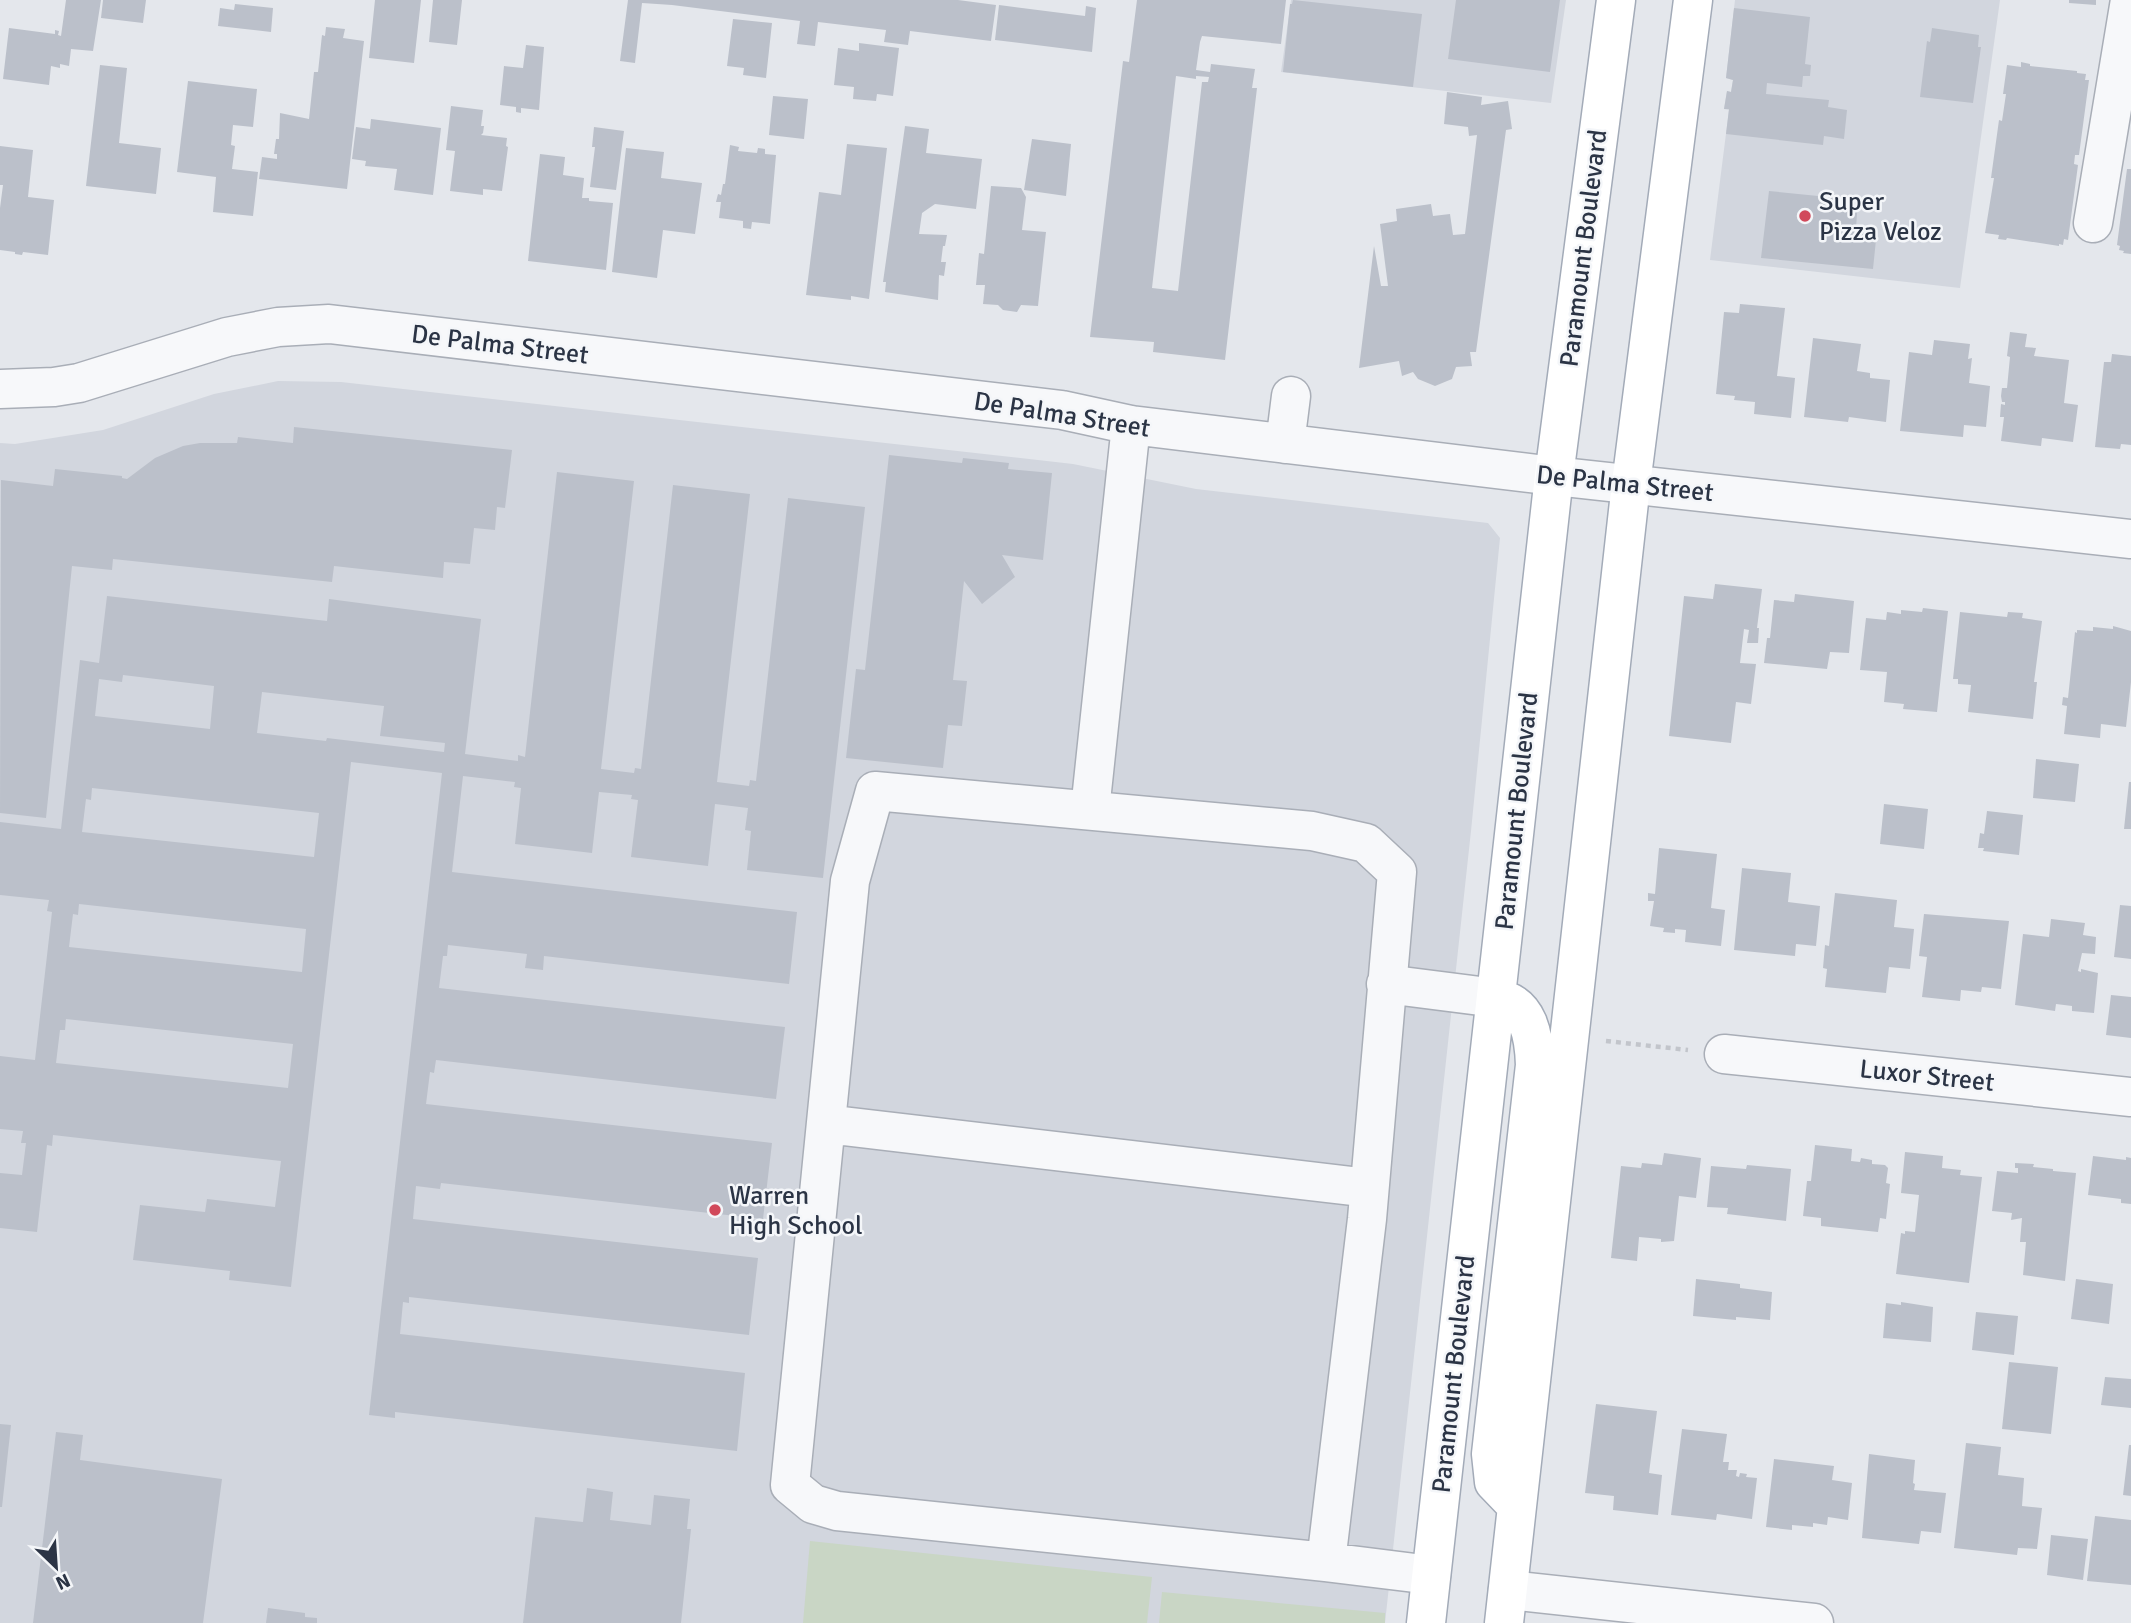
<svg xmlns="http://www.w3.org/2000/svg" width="2131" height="1623" font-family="Signika,sans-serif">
<rect width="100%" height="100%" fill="#e4e7ec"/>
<path fill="#d2d6de" d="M1291,0H1566L1551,103L1281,72Z
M1735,0H2000L1960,288L1710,260L1729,110L1724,109L1727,91L1731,92L1733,80L1726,78Z
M278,381L341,382L1073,464L1196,489L1488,523L1500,538L1471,831L1385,1623H0V443L15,444L103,430L214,394Z"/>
<path fill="#c9d6c5" d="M810,1541L1152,1577L1147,1623H803Z
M1162,1592L1385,1613V1623H1159Z"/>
<path fill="#bbc0ca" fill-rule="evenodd" d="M66,0H101L93,51L71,49L69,66L60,64V68L51,66L49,85L3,79L9,28L55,34V30L59,31L58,35L61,36Z
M103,0H146L143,23L101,18Z
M375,0H421L414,63L369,58Z
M433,0H462L457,45L429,42Z
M628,0H958L996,5L991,41L910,31L908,45L884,42L886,30L818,22L815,46L797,44L800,21L672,5L642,3L635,63L620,61Z
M1137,0H1286L1281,44L1202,36L1200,42L1196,70L1210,72L1211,64L1255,69L1252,88H1257L1225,360L1153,352L1154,342L1090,337L1123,61L1129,62ZM1176,76L1196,79V76L1209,77L1208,82H1202L1178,291L1152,288Z
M1293,0L1422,14L1413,87L1283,72L1290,4H1292Z
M1456,0H1560L1550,72L1448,59Z
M2069,0H2096V5L2069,3Z
M235,4L273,8L271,32L218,26L220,8L234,10Z
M999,5L1085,16L1086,6L1096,8L1092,52L995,40Z
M1734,8L1810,17L1805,64L1811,65L1810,76H1803L1802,87L1767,83L1766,94L1829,100L1828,107L1847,110L1844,139L1824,136L1823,145L1726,134L1729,109H1724L1727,91L1731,92L1733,80L1726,78Z
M733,19L772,23L766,78L743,75L744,68L727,66Z
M326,27L345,29L343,38L364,41L347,189L259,179L262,157L277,159V154H274L276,139H279L280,113L309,119L314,72H318L322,35L325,36Z
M1932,28L1979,35L1978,47H1981L1973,103L1920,97L1927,41L1930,42Z
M859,43L899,48L893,96L877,94L876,101L853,99L854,87L834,85L838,48L859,51Z
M526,45L544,47L539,110L521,108V113L516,112V107L500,105L504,66L523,68Z
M2021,62L2030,64V66L2077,71V73L2086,74L2085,80H2089L2079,155H2075L2074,164L2078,165L2068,240L2064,239L2063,245L2059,244V246L2007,238L2006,240L1998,239L1999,235L1985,233L1994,178H1991L1999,120L2002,121L2006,94H2003L2007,65L2021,67Z
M100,65L127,68L119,143L161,148L156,194L86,186Z
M188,81L257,89L253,127L233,125L231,145L235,146L232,169L258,172L253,216L213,212L216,177L177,172Z
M1447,92L1482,97L1481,105L1508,101L1512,129L1506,130L1476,352H1470L1472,366L1456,367L1452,379L1435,386L1418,379L1413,372L1402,376L1399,361L1359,368L1374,246L1381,286H1388L1380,224L1397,221L1396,209L1431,204L1433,216L1450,214L1453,235L1465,234L1477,135L1469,136L1468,127L1444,124Z
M773,96L808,99L804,139L769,135Z
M451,106L483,110L481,126H484L483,133L481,135L507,138L506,146L508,147L502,191L483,189V195L450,191L455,151L446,150Z
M371,119L441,128L433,195L394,190L397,169L365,166L366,161L352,159L356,127L370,129Z
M905,126L929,129L926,153L982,159L976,209L935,204L922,213L919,234L947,235L945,246H943L941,262H946L944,276L939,275L938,300L885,292L886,282H883Z
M594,127L624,131L616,190L590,187L595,147H592Z
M1032,139L1071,144L1066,196L1024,190Z
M847,144L887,148L869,299L851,296V300L806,295L819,192L841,195Z
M730,145L739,147L738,151L757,153L758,148L765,149V154L776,155L770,224L752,222L751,229L743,228V221L719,218L721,202H716L718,194L721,195L723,184H725Z
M0,146L33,150L28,197L54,200L48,255L23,252L22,255L15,254V252L0,250V208L3,185H0Z
M626,148L664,152L661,178L702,183L695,234L663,230L657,278L612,272Z
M540,154L565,157L563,175L584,178L582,198H589V201L613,203L606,270L528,261Z
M2127,169H2131V254L2123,253L2124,251L2119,250L2120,246L2117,245Z
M991,186L1021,188L1026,197L1022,230L1046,232L1038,306L1021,305L1017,312L1003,310L998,305L983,304L985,285H976L979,253L984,254Z
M1769,191L1858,200L1856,228L1877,230L1873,269L1761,258Z
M1740,304L1785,308L1777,376L1795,378L1791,418L1754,414L1755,402L1734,400L1735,396L1716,394L1724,312L1739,313Z
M2010,332L2027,334L2025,347L2036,348L2034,356L2069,360L2064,403L2078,405L2073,442L2042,438L2041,446L2001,441L2004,417H2000L2001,404L2005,405V402H2002L2001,396L2002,388H2007L2010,357L2007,356Z
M1813,338L1861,344L1857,371L1870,373V378L1890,380L1886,422L1849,417L1848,422L1804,417Z
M1934,340L1970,344L1968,359L1972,358L1969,383L1990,386L1986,427L1964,425L1963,437L1900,431L1909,352L1932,355Z
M2112,354L2131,356V445L2121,444L2120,449L2095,447L2104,362H2111Z
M294,427L512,450L505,508L497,507L495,530L474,528L470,564L444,562L443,578L334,566L332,582L113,559L112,570L72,566L46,818L0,813L1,480L53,486L55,469L122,476V478L127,479L155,458L183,446L200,443H237L238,437L293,443Z
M889,455L962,463L963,458L1009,463L1008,469L1052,473L1043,560L1002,555L1015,577L982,604L964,581L953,680L967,681L962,726L948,725L943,768L846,758L856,669L865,670Z
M557,472L634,481L601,769L634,773L635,768L641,769L673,485L750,494L717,782L749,786L750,780L756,781L788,498L865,507L823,878L747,870L751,831L745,830L748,808L715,804L708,866L631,857L638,800L631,799L632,795L599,792L592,853L515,844L521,788L514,787L515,782L463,776L452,872L797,912L789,984L544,956L543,970L525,968L527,954L448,945L447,956H443L439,988L785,1027L776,1099L436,1060L434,1073L430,1072L426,1104L772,1143L763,1219L441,1183L440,1189L416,1186L413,1219L758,1258L749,1335L409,1297V1303L403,1302L400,1334L745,1373L737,1451L395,1412V1418L369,1415L442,773L351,762L291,1287L229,1280L230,1271L133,1260L140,1205L205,1212L207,1199L275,1207L281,1161L53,1135L52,1146L47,1145L37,1232L0,1228V1173L22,1175L26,1143H21L23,1131L0,1129V1056L35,1060L52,912L47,911L49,900L0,895V822L61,829L80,660L99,663L107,596L327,621L329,599L481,619L465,754L518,761V755L525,757ZM123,675L214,686L210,729L95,716L99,679L122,682ZM262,692L384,706L380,736L445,743L444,752L327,738L326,741L257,733ZM92,788L319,813L314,857L82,832L86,799L91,800ZM79,904L306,929L302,972L69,947L73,914L78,915ZM66,1019L293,1044L288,1088L56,1063L60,1030H65Z
M1715,584L1762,589L1757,628H1759L1758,643H1747L1749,630L1744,629L1740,663L1756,664L1751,704L1736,702L1731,743L1669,736L1684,596L1713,599Z
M1795,594L1854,601L1849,653L1830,652L1827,669L1764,663L1767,638H1770L1774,600L1794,602Z
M1923,608L1948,611L1937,712L1903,709L1904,704L1884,702L1887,672L1860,670L1866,618L1886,620L1887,612L1901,614V610L1922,612Z
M1960,612L2007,617L2008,612L2023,613L2022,618L2042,621L2034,682H2037L2033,719L1968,712L1971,685L1958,684V679H1953Z
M2113,626L2131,631V682L2126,727L2101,724L2100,738L2064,734L2067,706L2062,705L2063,697L2068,698L2075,632L2077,633V630L2093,631V627L2113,629Z
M2036,759L2079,764L2075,802L2033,798Z
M2129,782H2131V829H2124Z
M1884,804L1928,809L1924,849L1880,844Z
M1987,811L2023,815L2019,855L1983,851L1984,848H1978L1980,833L1984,834Z
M1659,848L1717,854L1711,908L1725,910L1721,946L1685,942L1686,930L1675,929V933L1663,932L1664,928L1650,926L1654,901H1648V893L1655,894Z
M1742,868L1791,873L1788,902L1820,906L1816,946L1796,944L1795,956L1734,950Z
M1835,893L1897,900L1894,927L1914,929L1910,969L1889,967L1886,993L1825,987L1827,969L1823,968L1825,945L1829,946Z
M2120,905L2131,906V959L2114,957Z
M1924,914L2009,921L2001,989L1982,987L1981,992L1961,990L1960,1001L1922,997L1927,957L1919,956Z
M2051,919L2085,923L2083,935L2096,937L2095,954L2082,953L2078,971L2081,972V969L2098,973L2094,1013L2072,1011V1006L2056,1004L2055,1011L2015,1005L2023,934L2049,937Z
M2111,995L2131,997V1038L2106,1035Z
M1815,1145L1852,1149L1851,1161L1860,1162L1861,1158L1872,1160V1164L1885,1165L1888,1168L1886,1183L1890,1184L1886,1219L1880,1218L1878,1232L1821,1226V1218L1803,1216L1807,1181H1811Z
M1905,1152L1943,1156L1942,1168L1961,1170L1960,1175L1982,1177L1969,1283L1896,1274L1901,1233L1905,1234V1231L1915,1232L1919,1195L1901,1193Z
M1664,1153L1701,1158L1696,1198L1679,1196L1674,1241L1661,1242V1239L1639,1237L1637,1261L1611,1258L1621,1166L1641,1168L1642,1163L1662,1165Z
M2093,1156L2126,1160V1157L2131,1158V1204L2121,1203V1199L2088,1195Z
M2015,1163L2034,1164L2033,1167L2053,1169V1171L2076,1173L2065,1281L2023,1275L2026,1242H2020L2022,1218L2011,1220L2012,1213L1992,1211L1997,1171L2018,1173V1168H2015Z
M1747,1165L1791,1169L1786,1221L1727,1214L1728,1208L1707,1207L1711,1166L1746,1169Z
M1696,1279L1740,1284V1288L1772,1292L1770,1320L1736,1317V1320L1693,1316Z
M2076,1279L2113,1284L2109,1324L2071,1319Z
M1901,1302L1933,1307L1931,1342L1883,1338L1886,1303L1901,1305Z
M1976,1312L2018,1316L2014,1355L1972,1350Z
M2009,1362L2058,1367L2051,1434L2002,1429Z
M2105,1377L2131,1379V1408L2101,1405Z
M1596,1404L1657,1411L1649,1473L1662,1475L1658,1515L1613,1510L1614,1496L1585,1493Z
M0,1424L11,1425L2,1507H0Z
M1682,1429L1727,1434L1723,1462H1729L1728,1470H1737L1736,1476L1739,1477L1740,1473L1747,1474L1746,1477L1757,1478L1752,1519L1717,1514L1716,1520L1671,1515Z
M56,1432L83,1435L80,1460L222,1479L203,1623H33Z
M1966,1443L2001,1447L1998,1475L2024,1478L2022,1506L2042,1508L2037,1549L2018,1548L2017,1555L1954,1548Z
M2129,1445H2131V1496L2123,1495Z
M1869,1454L1915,1460L1913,1483L1915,1484L1914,1490L1946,1493L1941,1533L1921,1531L1919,1544L1862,1538Z
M1774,1459L1834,1466L1832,1480L1852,1483L1848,1520L1828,1517L1827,1525L1813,1523V1527L1792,1525V1530L1766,1527Z
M587,1488L613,1492L610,1520L651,1525L654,1495L690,1499L687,1529H691L681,1623H523L535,1517L583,1522Z
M2095,1516L2131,1520V1585L2087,1581Z
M2051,1535L2088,1539L2083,1580L2047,1575Z
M268,1608L305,1613V1617L317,1618V1623H266Z"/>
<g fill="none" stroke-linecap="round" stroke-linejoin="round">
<defs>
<path id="minor" d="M2093,223L2130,0
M0,389L54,387L79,383L227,337L278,327L329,324L1062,410L1131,425L1554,476L2131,539
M1285,444L1291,396
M1090,810L1131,425
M1386,984L1496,998
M1724,1054L2131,1097
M826,1124L1369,1188
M1326,1562L1367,1219L1397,872L1366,843L1312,831L875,791L850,881L790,1485L813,1504L837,1511L1326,1562L1431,1575
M1508,1590L1814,1623"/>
<path id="major" d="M1496,998C1529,1003 1534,1036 1535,1065L1491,1454L1494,1482L1517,1506
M1426,1623L1554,476L1616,0
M1504,1623L1631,484L1693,0"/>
</defs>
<use href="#minor" stroke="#a9aeb7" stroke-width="41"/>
<use href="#major" stroke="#a3abb8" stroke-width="41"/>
<path stroke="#c2c5cb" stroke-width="4.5" stroke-dasharray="5 5" stroke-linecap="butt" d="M1606,1041L1688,1050"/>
<use href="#minor" stroke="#f7f8fa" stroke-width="38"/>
<use href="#major" stroke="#fff" stroke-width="38"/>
</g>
<g fill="#d1495b" stroke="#f4f6f9" stroke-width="2.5">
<circle cx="1805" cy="216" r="7"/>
<circle cx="715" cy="1210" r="7"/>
</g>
<g text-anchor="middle" stroke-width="5" stroke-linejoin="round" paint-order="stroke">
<g font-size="26" fill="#2b3445" stroke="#f4f6f9" text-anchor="start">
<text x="1819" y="210">Super<tspan x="1819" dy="30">Pizza Veloz</tspan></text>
<text x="729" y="1204">Warren<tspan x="729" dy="30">High School</tspan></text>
</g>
<g font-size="26" fill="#2b3445" stroke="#f4f6f9">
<text transform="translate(1583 248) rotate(-83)" y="9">Paramount Boulevard</text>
<text transform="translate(500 344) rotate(7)" y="9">De Palma Street</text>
<text transform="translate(1062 414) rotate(9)" y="9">De Palma Street</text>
<text transform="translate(1625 483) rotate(6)" y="9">De Palma Street</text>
<text transform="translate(1516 811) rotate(-84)" y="9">Paramount Boulevard</text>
<text transform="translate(1927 1075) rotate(6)" y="9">Luxor Street</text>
<text transform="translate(1453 1374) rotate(-84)" y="9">Paramount Boulevard</text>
</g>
</g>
<g transform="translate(56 1567) rotate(155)" stroke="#f4f6f9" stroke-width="5" paint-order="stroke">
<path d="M0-5L12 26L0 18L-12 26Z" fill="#2b3445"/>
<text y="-10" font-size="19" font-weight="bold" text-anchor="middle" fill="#2b3445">N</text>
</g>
</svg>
